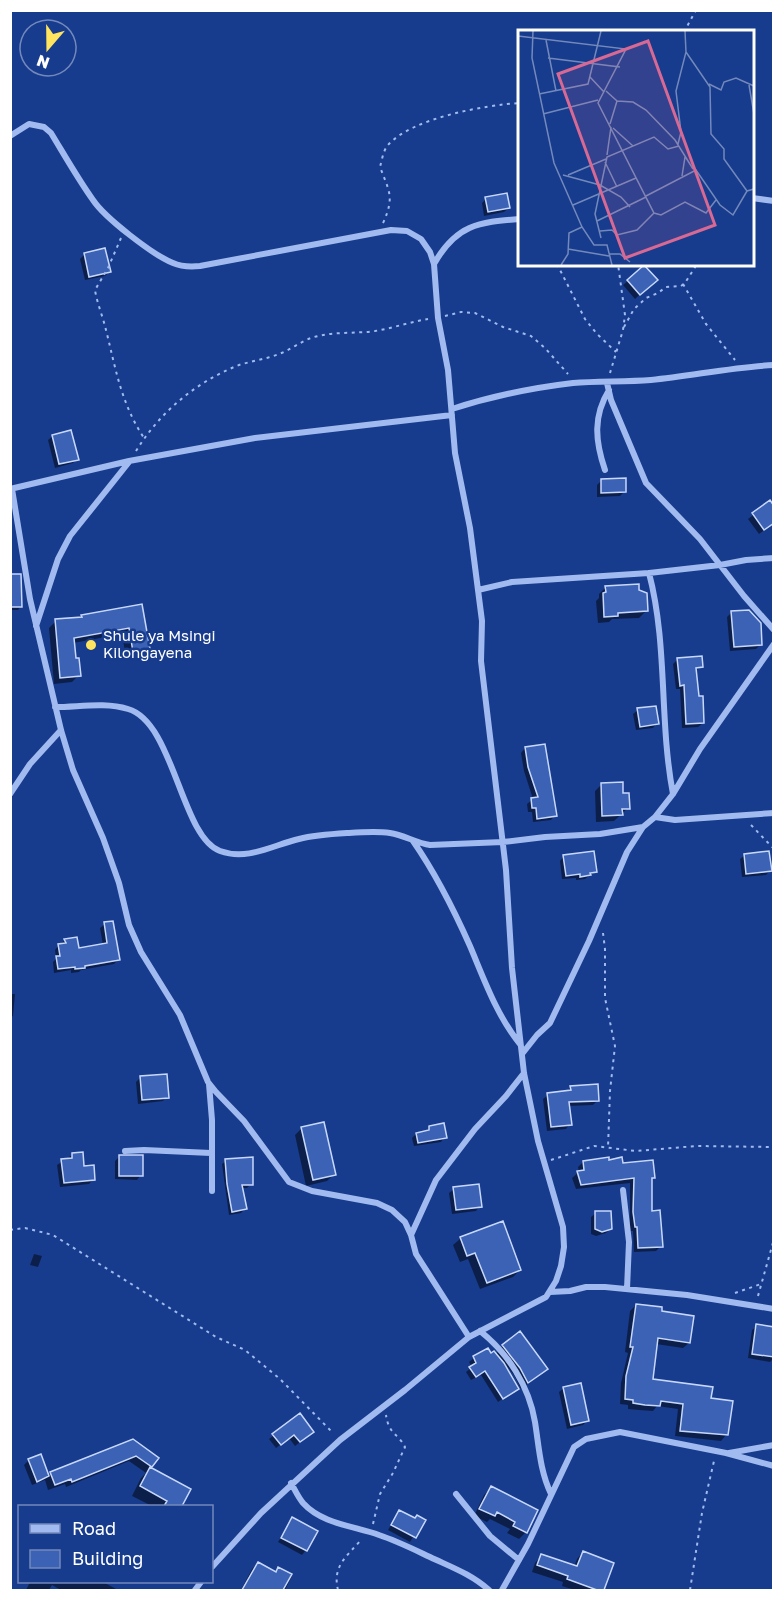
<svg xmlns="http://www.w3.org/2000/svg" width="784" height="1601" font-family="'Golos Text',sans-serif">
<rect width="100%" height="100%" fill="#173b8d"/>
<path fill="#0007" d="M486,199L509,208L504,212L484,216L482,203Z
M84,255L109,272L105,276L85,280L80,259Z
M645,267L651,284L635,299L623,285Z
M53,436L77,459L73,463L55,468L48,440Z
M601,481L624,492L620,496L597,497V485Z
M769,503L774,523L759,534L748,519Z
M10,576L21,606L18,610H10Z
M606,587L638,591L646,611L639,618L612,619L609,622L598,623L596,601L599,598V594Z
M140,606L148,648L141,655L126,658L122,634L73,643L79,675L72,682L54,684L49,628L56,621L79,619L82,616Z
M732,612L761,644L756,649L730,651L727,617Z
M678,659L701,667L695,671L703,723L698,727L682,728L680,689H676L673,664Z
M638,710L657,723L653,728L636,730L633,714Z
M525,748L555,815L551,820L533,822L532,812H528L527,804L533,799L524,771L521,753Z
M602,784L622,795L628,808L614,821L596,822L595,791Z
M745,855L770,871L766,875L742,877L740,859Z
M564,856L595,871L585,879L576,880V878L562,879L560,861Z
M105,924L119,959L114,964L81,970L79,972L71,973V970L54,973L53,962L56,959L55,950L59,945L65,940L77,950L103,945L100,928Z
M10,994H15L13,1016L10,1018Z
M140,1078L167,1097L163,1101L138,1104L136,1082Z
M571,1087L598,1100L593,1105L568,1106L570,1124L566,1129L547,1131L543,1099L548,1095L566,1092Z
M302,1128L334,1174L327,1181L306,1186L295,1135Z
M429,1128L445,1137L441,1142L414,1146L412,1138L416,1134L424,1133Z
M72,1155L93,1180L89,1184L60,1187L57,1165Z
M120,1156L141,1175L137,1180L115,1179V1161Z
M226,1161L251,1184L247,1188H241L245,1209L241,1213L229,1215L222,1164Z
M583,1162L622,1164L653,1177L651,1180V1212L661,1246L656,1251L634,1252L633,1231H630V1183L576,1189L572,1178L579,1172L578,1167Z
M454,1189L480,1206L476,1211L452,1214L449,1193Z
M596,1213L610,1229L606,1233L596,1236L591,1234V1217Z
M502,1223L520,1270L513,1277L480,1289L468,1259L460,1262L453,1245L460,1239Z
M34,1254L42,1256L38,1267L30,1265Z
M636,1305L660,1312L689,1343L683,1348L656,1344L651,1380L710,1399L726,1435L721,1441L675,1436L678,1409L657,1406L653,1411L639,1410L628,1409V1405L620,1404L621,1383L628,1353L625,1352L630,1311Z
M757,1326L774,1328V1358L770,1362L748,1358L752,1330Z
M503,1346L547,1369L521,1389L514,1375L506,1365L504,1367L517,1389L498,1402L481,1375L471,1380L466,1372L472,1367L469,1362L474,1358L488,1350L491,1355H495Z
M564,1388L587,1421L583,1425L567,1429L559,1392Z
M300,1415L308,1436L295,1446L289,1438L276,1448L269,1439Z
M133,1441L151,1466L149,1468L189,1490L180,1506H152L132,1496L141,1478L146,1473L129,1461L66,1487L65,1484L48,1490L45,1480L32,1485L24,1465L28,1461L40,1456L48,1476L51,1473Z
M491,1488L526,1532L519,1539L507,1533L510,1529L490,1519L487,1522L474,1516L484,1495Z
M399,1512L415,1520L423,1521L410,1542L388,1530Z
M293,1519L306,1550L302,1555L278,1542Z
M583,1552L612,1563L602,1590H575L562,1586L563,1582L532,1572L535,1563L541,1556L574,1567L577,1559Z
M258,1563L275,1573L278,1569L292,1576L285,1590H241L252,1569Z
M30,1582H103L118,1590H61L52,1585L49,1590H26Z"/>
<path fill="#3b62b4" stroke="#c8d8fb" stroke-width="1.5" d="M507,193L510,208L488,212L485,197Z
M105,248L111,272L89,277L84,253Z
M644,265L658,280L640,295L627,280Z
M71,430L79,460L59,464L52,435Z
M626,478V492L601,493V479Z
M770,500L774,506V523L764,530L752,513Z
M10,574H21L22,607H10Z
M639,584V590L647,593L648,611L618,613V616L604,617L603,593L606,592L605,586Z
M142,604L150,649L133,652L129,628L74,638L76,658H79L81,676L60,678L55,619L82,617L81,615Z
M749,610L761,623L762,645L734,647L731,611Z
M702,656L703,667L696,668L699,696H703L704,723L686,724L684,685L680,686L677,658Z
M656,706L659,724L640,727L637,708Z
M545,744L557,816L537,819L536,808H532L531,798L538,797L528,767L525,747Z
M623,782V793H629L630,809H622L623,815L602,816L601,783Z
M594,851L597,872L590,873L591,875L580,877V874L566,876L563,855Z
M769,851L772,871L746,874L744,854Z
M113,921L120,960L85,966V968L75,969V967L58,969L56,956H60L58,944L66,943L64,939L77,937L79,948L107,943L104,922Z
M167,1074L169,1098L142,1100L140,1076Z
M598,1084L599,1101L569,1102L572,1125L551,1127L547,1093L571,1090L570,1086Z
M324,1122L336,1175L313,1180L301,1127Z
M444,1123L447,1138L418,1143L416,1133L429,1130V1126Z
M83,1152L84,1166L94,1165L95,1180L64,1183L61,1159L72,1158V1153Z
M119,1155H143V1176H119Z
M253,1157V1185H242L247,1209L232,1212L227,1184L225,1159Z
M609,1157V1160L622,1157L623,1163L653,1160L655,1178H652V1211L660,1210L663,1247L638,1248L637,1227H635L633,1212L634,1178L581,1185L577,1171L584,1170L583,1161Z
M479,1184L482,1207L456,1210L453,1187Z
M595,1211H611L612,1229L602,1232L595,1229Z
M503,1221L521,1270L487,1283L475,1253L467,1256L460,1237Z
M636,1304L662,1307V1311L694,1316L690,1343L658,1338L653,1379L713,1387L711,1398L733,1401L728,1435L680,1431L683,1404L661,1401L660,1406L645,1405L633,1403V1400L625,1399L626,1376L633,1347H630Z
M756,1324L774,1327V1357L752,1354Z
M520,1331L548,1369L528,1383L520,1368L502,1345Z
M488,1348L491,1353L494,1351L504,1363L519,1389L503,1399L485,1371L476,1377L469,1367L476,1363L473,1356Z
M581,1383L589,1421L571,1425L563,1387Z
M300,1413L314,1432L300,1442L294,1435L281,1445L272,1434Z
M133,1439L159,1458L152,1467L136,1456L72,1482L71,1479L55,1485L50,1472Z
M41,1454L49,1476L37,1482L28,1459Z
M150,1467L191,1489L182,1506H164L167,1501L140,1486Z
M491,1486L538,1510L527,1533L513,1526L515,1522L497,1512L495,1516L479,1509Z
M399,1510L415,1518L417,1515L426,1520L416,1538L391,1525Z
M292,1517L318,1531L307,1551L281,1538Z
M583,1551L614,1563L604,1590H597L567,1579L568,1576L537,1565L541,1554L577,1566Z
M258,1562L276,1572L278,1567L292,1574L283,1590H242Z"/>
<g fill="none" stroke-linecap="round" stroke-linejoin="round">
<path stroke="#a1baef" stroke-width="2" stroke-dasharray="3 4.5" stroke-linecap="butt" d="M684,32L696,10
M383,223C395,197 389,191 380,167C382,160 383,151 388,145C412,118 485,105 520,103
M121,238L108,268L95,290C97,303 103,317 106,330C116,370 121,403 144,438
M557,264L585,319L597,334L616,352
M683,284L706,324L735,360
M445,316L461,312L475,313L503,327L531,336L545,348L568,374
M624,327L634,309L646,298L658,293L666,287L681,286L685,283L697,264
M610,373L623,330L625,315L618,264
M136,451C160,412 196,382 239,365C252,361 266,359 279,354C290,350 300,342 311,338C332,331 354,334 375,331C393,328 410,322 428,319
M751,825L774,849
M603,933L605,949V998L615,1046L610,1091L608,1148
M551,1160L594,1146L636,1151L697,1146L774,1147
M10,1230L25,1228L53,1235L216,1337L245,1350L280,1379L333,1433
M735,1293L761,1284
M758,1296L774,1239
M373,1524L380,1494L393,1473L405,1447C398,1433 389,1435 386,1415
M338,1590C332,1566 347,1556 362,1539
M690,1590L702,1513L714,1461"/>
<path stroke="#a1baef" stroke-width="6" d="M10,136L29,124L44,127L51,133C65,156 78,179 93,200C105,218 153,255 173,263C182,267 190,267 200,266L391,230L407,231L421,239L430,252L434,264L438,318L448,370L455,453L470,528L482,621L481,661L506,870L512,968L524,1073L538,1141L563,1227L564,1247L561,1266L556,1281L546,1297L469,1337L405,1390L340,1440L261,1513L212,1567
M752,198L774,201
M434,264C456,225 478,222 520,219
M607,383L611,400L646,483L700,539L744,596L774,630
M452,409C492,396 531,388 573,383C598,381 625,382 651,380C692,376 732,367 774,365
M605,470C595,441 593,416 609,390
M10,489L129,461L255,438L452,415
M12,489L30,599L61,730L73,770L103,838L119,883L129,925L141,952L180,1015L208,1082L216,1092L244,1121L289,1182L312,1191L377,1203L392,1210L405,1222L411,1235
M649,573C668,645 659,721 673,794
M478,590L512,582L649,573L720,565L746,560L774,558
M36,626L58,559L70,536L129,462
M55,707C79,707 105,702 128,709C174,722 181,837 220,851C248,861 273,845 299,839C315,835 333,834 349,833C363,832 377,831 390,833C404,835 416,843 430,845L503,842L545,837L600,834L643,827L655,817L673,794L700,749L774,644
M10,794L30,764L61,730
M655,817L675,820L774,813
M413,841C436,874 454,910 470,946C484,979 497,1016 520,1044
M522,1054L537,1035L550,1023L589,941L627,852L643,827
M209,1084L212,1120V1191
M125,1151L144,1150L211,1153
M623,1190L629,1242L627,1289
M550,1292L570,1291L586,1287H605L687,1295L774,1309
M480,1331C508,1353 529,1386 535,1422C539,1447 540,1471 551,1494
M469,1337L416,1254L411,1235L436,1180L475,1129L506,1096L524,1073
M729,1453L774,1445
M291,1483C295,1490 298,1497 303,1503C322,1524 354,1526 379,1535C397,1541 413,1549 430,1557C451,1567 471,1574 489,1590
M456,1494L490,1536L519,1560
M195,1590L201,1582
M502,1590L528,1544L574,1447L586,1439L620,1432L726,1453L774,1466"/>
</g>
<circle fill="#ffe55f" stroke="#173b8d" stroke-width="2" cx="91" cy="645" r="6"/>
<g text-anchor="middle" stroke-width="5" stroke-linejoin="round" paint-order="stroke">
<g font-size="15" fill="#fff" stroke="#173b8d" text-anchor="start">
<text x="103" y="641">Shule ya Msingi<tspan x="103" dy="17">Kilongayena</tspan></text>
</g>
</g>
<g transform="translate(518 30)">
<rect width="236" height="236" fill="#173b8d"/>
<path fill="none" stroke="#7489bb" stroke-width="1.5" d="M15,1L14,28L36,133L64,197L76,215H89L94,235M0,6L108,19L80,73L136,183L143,185L167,172L188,183L198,170M28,10L38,61M168,22L192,57L193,104L206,119V129L229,161M30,28L102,37M72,47L86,62M191,54L203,60L206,52L218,48L236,56M231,55L236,84M88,61L99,71L92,94M21,64L70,54L83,1M99,71L115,72L128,80L157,110L175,139M25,84L80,70M95,98L115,116M160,114L163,102L158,61L168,22L167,1M89,125L93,97M87,132L99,157M45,145L82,155L103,167L112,177M50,145L88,129M164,146L167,127M128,166L178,140L202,175L215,185L229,161L236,159M55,175L118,148M79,191L128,167M82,201L94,200L99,205L119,200L136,183M83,208L77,184L89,127L136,107L150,119L161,116M50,219L91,226M91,224H102L112,232M43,235L50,224L51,203L64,197"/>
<path fill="#d76994" fill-opacity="0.15" stroke="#d76994" stroke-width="3" d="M130,11L197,195L107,228L40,44Z"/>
<rect width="236" height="236" fill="none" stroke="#fff" stroke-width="3"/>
</g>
<rect width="784" height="1601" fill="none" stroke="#ffffff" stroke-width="24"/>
<rect x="18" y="1505" width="195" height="78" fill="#173b8d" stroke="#7489bb" stroke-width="1.5"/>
<rect x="30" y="1524" width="30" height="9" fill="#a1baef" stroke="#7489bb" stroke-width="1.5"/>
<text x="72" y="1535" font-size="18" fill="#ffffff">Road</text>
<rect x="30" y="1550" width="30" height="18" fill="#3b62b4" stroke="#7489bb" stroke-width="1.5"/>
<text x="72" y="1565" font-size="18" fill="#ffffff">Building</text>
<g transform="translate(48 48) rotate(200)"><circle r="28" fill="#173b8d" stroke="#7489bb" stroke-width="1.5"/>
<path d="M0-4.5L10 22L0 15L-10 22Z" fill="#ffe55f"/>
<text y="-9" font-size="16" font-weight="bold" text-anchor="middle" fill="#ffffff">N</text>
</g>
</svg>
